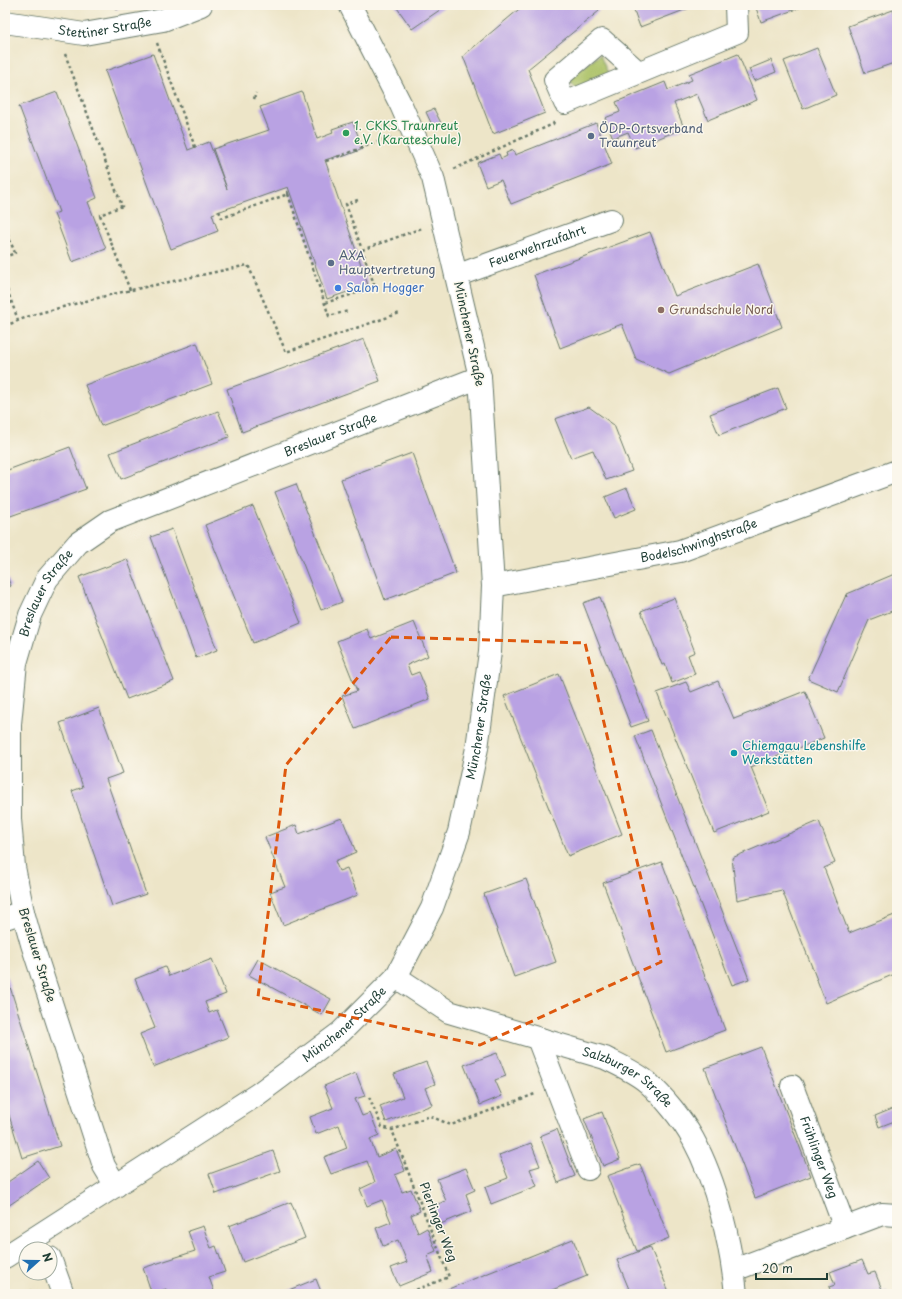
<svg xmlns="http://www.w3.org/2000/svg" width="902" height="1299" font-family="'Playpen Sans',sans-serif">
<rect width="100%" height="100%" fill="#fbf7ec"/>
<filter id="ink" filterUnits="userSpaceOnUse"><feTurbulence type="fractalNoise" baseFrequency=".025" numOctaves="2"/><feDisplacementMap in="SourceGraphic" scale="8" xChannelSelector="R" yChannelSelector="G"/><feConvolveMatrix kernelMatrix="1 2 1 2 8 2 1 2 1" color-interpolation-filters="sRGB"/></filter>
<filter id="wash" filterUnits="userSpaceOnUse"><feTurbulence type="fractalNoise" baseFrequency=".012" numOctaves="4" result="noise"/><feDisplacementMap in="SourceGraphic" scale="16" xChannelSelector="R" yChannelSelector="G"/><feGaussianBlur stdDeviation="0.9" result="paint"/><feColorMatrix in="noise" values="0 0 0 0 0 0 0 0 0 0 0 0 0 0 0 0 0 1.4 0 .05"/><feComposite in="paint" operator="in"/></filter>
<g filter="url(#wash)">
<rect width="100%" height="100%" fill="#ede5c8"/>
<path fill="#abc166" stroke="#657f4d" d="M600,55L609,76L576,91L569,78Z"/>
<g id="blocks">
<path fill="#b9a2e3" d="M112,5H121L117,10Z
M395,5H447L412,29Z
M524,5H594L599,11L528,69L545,113L493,134L463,56Z
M632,5H692V7L640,27Z
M755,5H807L761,22Z
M893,10L897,20V62L865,73L848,26Z
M817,48L836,95L803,109L784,61Z
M153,54L188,150L209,142L227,189L213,149L269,130L260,107L302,92L317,139L333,133L332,129L353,122L363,149L342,157L341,155L325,160L368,285L327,299L288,187L212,214L218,231L171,249L105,71Z
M738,54L757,100L708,120L697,94L674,103L684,128L635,148L628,132L613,138L605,118L620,112L616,102L665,82L668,90L692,80L689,74Z
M771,60L776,72L754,81L749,69Z
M57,92L97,198L88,202L106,249L72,262L54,214L59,212L19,106Z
M434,109L441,123L433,127L426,112Z
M596,123L612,164L511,204L501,180L486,186L477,163L499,154L501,159L507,156L506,153L513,150L515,155Z
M650,232L675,296L758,264L782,327L669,374L636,359L622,324L560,348L534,275Z
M364,339L380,381L242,432L227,389Z
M197,343L212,384L101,426L85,385Z
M778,388L786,408L719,435L710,414Z
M589,407L614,425L632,471L606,480L593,450L571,458L555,419Z
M218,411L229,437L121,479L110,453Z
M70,447L86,489L5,518V471Z
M412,453L456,573L385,600L341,479Z
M296,484L342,602L321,610L275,492Z
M627,488L636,509L614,518L605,497Z
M253,506L301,623L253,643L205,525Z
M172,529L217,650L196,658L151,537Z
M127,559L174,681L127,699L79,577Z
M5,572L11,586L5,589Z
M897,573V609L869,620L838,692L808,679L846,595L848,597L847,594Z
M600,597L648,721L631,727L583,603Z
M674,598L695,652L688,655L695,674L672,683L665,664L662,665L641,611Z
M414,622L428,656L407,665L411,675L419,672L430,699L355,729L342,696L357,691L337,641L367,629L371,639Z
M559,674L622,834L568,856L504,696Z
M718,681L734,719L805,691L824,738L751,767L769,811L714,833L657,693L686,682L691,692Z
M99,708L123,773L106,779L146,894L112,906L72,791L83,787L60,723Z
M651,730L749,979L732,985L635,736Z
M342,818L356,852L335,861L339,871L347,868L358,895L283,925L270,892L285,887L265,837L296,825L299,834Z
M819,821L835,863L824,868L849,933L897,914V973L826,1003L782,890L737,900L732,858Z
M662,862L725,1030L666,1052L603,883Z
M526,879L556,962L514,977L484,894Z
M212,959L226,994L205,1002L209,1013L217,1010L228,1037L153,1067L140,1034L155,1028L135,979L165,967L169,976Z
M258,959L331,999L322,1015L249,975Z
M5,971L60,1146L22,1158L5,1102Z
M761,1047L811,1176L755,1198L705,1068Z
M497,1053L506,1076L495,1080L502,1096L480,1105L464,1065Z
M426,1062L435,1084L425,1088L432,1105L386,1122L380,1106L403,1097L394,1074Z
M356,1073L365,1096L355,1099L362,1116L370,1113L379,1135L370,1139L377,1157L396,1149L405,1171L395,1175L402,1192L411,1189L420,1211L411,1215L418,1233L427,1228L436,1251L427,1255L433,1272L399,1286L391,1268L407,1262L398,1240L383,1246L376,1228L391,1222L382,1200L367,1206L360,1189L375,1182L367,1161L331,1174L324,1157L347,1148L339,1125L316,1134L310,1117L333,1108L324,1086Z
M897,1107V1120L879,1127L875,1116Z
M602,1112L620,1159L603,1166L584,1119Z
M557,1129L575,1176L558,1183L540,1136Z
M897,1135V1146L893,1137Z
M531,1143L540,1166L530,1169L537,1186L491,1204L485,1187L508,1178L499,1155Z
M273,1151L280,1171L216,1194L209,1174Z
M38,1161L49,1178L5,1208V1184Z
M640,1164L669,1238L637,1251L607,1176Z
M466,1168L475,1190L466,1194L472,1211L438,1225L430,1207L446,1201L437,1179Z
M291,1202L305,1238L243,1262L229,1226Z
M203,1226L211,1248L216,1246L225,1272L209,1277L215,1294H168L166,1289L152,1294L143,1268L195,1251L188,1231Z
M573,1239L587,1276L542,1294H441V1292Z
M650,1247L670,1294H631L617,1260Z
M862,1260L868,1274L875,1272L883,1292L887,1290L888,1294H832L829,1287L835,1285L830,1272Z
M316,1279L322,1294H279Z
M31,1290L33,1294H22Z"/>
</g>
</g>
<g filter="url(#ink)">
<use href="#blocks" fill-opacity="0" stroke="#677868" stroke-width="1"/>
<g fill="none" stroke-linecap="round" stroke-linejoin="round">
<defs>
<g id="minor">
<path id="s1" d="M5,22L84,34L163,20L201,5"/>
<path d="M638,72L602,40L555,80L565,103L737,32L736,5"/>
<path id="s2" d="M464,273L611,220"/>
<path id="s3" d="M493,586L680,551L897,471"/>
<path d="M5,918L23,912"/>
<path id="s4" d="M396,977L449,1012L605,1058C619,1065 635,1072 647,1082C664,1097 682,1119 693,1139C717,1183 731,1244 736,1294"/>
<path d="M541,1039L540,1044L588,1169"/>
<path id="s5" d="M792,1086L845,1228"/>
<path id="s6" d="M116,1186L104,1166L32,944L23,912L14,867L10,819V724L16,663L30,615L47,579L78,543L110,521L480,377"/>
<path id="s7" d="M5,1257L258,1094L341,1032L396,977L432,908L459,832L477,748L490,652L493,586L480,377L433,178L401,105L350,5"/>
<path d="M50,1258L63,1294"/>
<path d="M734,1270L882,1214L897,1215"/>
</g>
</defs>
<use href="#minor" stroke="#677868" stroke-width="24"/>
<path stroke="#677868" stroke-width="2.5" stroke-dasharray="3 3" stroke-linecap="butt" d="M157,43L195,147
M65,54L122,206L100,215L130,290
M254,99L256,93
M326,161L391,137
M454,169L553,124L554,122
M288,194L329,316L348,311
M219,211L222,218L288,194L286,188
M5,228L15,253L5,257
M362,250L422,228
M5,284L18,320
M325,303L375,287L346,204L358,200
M5,326L32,315L113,294L248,265L286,352L400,313
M369,1097L382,1127L392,1130
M405,1294L449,1277L392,1130L430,1116L451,1125L535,1094"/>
<use href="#minor" stroke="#fff" stroke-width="22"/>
</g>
</g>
<path fill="none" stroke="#de580e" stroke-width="3" stroke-dasharray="8 5" stroke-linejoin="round" d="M391,637L585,643L661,962L480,1045L258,997L286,765Z"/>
<circle fill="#2e9e5b" stroke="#fbf7ec" stroke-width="1.5" cx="346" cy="133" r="4"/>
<g fill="#5c6f8a" stroke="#fbf7ec" stroke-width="1.5">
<circle cx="591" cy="136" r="4"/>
<circle cx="331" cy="263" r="4"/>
</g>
<circle fill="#3f7fe0" stroke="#fbf7ec" stroke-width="1.5" cx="338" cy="288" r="4"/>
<circle fill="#8d6e63" stroke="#fbf7ec" stroke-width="1.5" cx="661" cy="310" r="4"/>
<circle fill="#0f9aa8" stroke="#fbf7ec" stroke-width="1.5" cx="734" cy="753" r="4"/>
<g text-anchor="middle" stroke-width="3" stroke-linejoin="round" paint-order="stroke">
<g font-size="12" fill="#1f3d34" stroke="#fbf7ec">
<text dy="4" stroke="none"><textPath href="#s1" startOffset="101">Stettiner Straße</textPath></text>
<text dy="4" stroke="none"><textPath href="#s2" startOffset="78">Feuerwehrzufahrt</textPath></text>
<text transform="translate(469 334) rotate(78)" y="4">Münchener Straße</text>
<text dy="4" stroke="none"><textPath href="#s6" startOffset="953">Breslauer Straße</textPath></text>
<text dy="4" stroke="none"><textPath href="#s3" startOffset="211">Bodelschwinghstraße</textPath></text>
<text dy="4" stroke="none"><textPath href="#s6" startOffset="617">Breslauer Straße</textPath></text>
<text dy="4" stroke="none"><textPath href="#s7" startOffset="748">Münchener Straße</textPath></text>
<text transform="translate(37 955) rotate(73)" y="4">Breslauer Straße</text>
<text dy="4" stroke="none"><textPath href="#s7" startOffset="412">Münchener Straße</textPath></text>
<text dy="4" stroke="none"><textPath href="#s4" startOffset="255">Salzburger Straße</textPath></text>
<text dy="4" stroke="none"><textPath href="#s5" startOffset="76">Frühlinger Weg</textPath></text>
<text transform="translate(438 1222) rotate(69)" y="4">Pierlinger Weg</text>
</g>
<g font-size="12" fill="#27864d" stroke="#fbf7ec" text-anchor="start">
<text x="354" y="130">1. CKKS Traunreut<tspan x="354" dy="14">e.V. (Karateschule)</tspan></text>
</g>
<g font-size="12" fill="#4e5e75" stroke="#fbf7ec" text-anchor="start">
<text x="599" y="133">ÖDP-Ortsverband<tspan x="599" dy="14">Traunreut</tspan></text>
<text x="339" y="260">AXA<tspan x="339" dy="14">Hauptvertretung</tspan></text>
</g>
<g font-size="12" fill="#366cbe" stroke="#fbf7ec" text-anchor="start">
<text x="346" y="292">Salon Hogger</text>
</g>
<g font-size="12" fill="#785e54" stroke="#fbf7ec" text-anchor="start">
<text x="669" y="314">Grundschule Nord</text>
</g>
<g font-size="12" fill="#0d838f" stroke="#fbf7ec" text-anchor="start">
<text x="742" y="750">Chiemgau Lebenshilfe<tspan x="742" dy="14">Werkstätten</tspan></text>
</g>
</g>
<rect width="902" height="1299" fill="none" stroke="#fbf7ec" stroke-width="20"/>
<g transform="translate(38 1261) rotate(69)"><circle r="19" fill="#fbf7ec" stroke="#a3ada2"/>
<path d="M0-3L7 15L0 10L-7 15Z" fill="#1f6fb2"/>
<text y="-6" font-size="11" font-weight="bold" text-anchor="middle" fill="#1f3d34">N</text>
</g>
<path d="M756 1273v6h71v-6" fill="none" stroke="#1f3d34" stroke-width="2"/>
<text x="762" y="1273" font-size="12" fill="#1f3d34" stroke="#fbf7ec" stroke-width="3" paint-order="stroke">20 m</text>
</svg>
